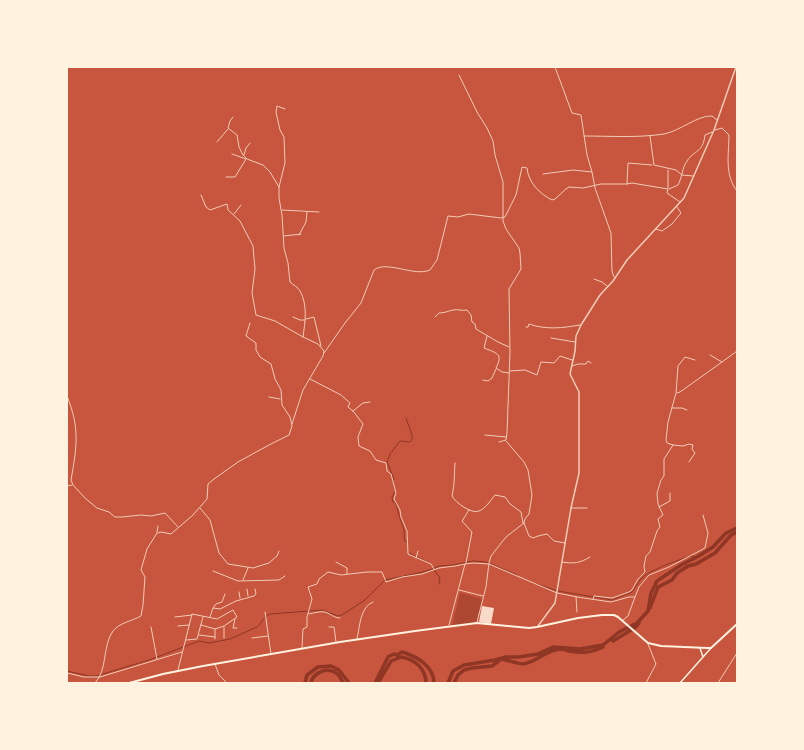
<svg xmlns="http://www.w3.org/2000/svg" width="804" height="750" font-family="Figtree,sans-serif">
<rect width="100%" height="100%" fill="#c8553d"/>
<path fill="#ae4732" d="M460,593H462L482,599L477,624L452,626Z"/>
<g fill="none" stroke-linecap="round" stroke-linejoin="round">
<path stroke="#8f3625" stroke-width="1" d="M393,481L394,479L387,462L390,454L400,441L410,442L412,440V435L406,418
M395,492L392,497L393,502H395C398,508 398,515 401,521C404,529 405,531 404,540L408,542
M409,553L431,564
M690,556L697,557
M434,570L440,578L439,584
M536,584L558,591L612,600L632,592L640,580L647,574L663,566L687,557
M67,671L89,676H96L149,660L199,641L209,643L230,639L257,627C262,623 263,617 270,614L322,610L338,616L342,615L365,600L385,580L423,572L440,566L453,565L473,561L486,562L517,575"/>
<path stroke="#8f3625" stroke-width="3.5" d="M650,608L658,587L672,580L677,573L688,566L696,564L715,553L731,535L737,532
M613,641L636,627L639,623
M305,683L307,675L318,667L331,666L339,670L349,683
M311,683C312,675 323,668 332,671C337,672 341,678 343,683
M375,683L388,657L394,654L397,655L402,652C416,656 434,666 434,683
M378,683L391,661L401,657C415,659 426,669 426,683
M448,683L453,671L464,665L495,660L506,657H518L538,654L553,647L580,649L603,645L619,632L637,623L648,611L651,593L657,581L681,565L697,557L713,547L726,533L737,528
M454,683L458,675L464,670L472,668L492,666L501,659C507,660 519,664 523,664C537,662 546,650 560,649C563,649 566,650 569,651C582,653 591,653 603,647"/>
</g>
<path fill="#f7dbc8" d="M482,606L494,608L491,624L479,622Z"/>
<g fill="none" stroke-linecap="round" stroke-linejoin="round">
<path stroke="#f1ccb7" stroke-width="1" d="M555,67L572,113L581,115L587,155L592,172L595,188L611,233L612,271L614,277
M459,75L477,112L487,128L493,141L495,155L503,182V221L506,229L519,248L520,253L521,269L509,289L510,352L507,433L506,440L499,442
M233,117L230,121L228,128L237,135L239,147L243,155L247,159L263,165L270,172L279,187V198L282,215L284,248L288,263L290,282C293,285 298,287 300,291C308,305 305,322 303,337L318,344L324,351L323,356L303,390L292,424
M715,130L722,128L729,135C729,153 724,175 737,191
M584,136C610,136 638,138 664,134C680,131 698,115 712,116L717,120
M650,136L654,165L676,170L682,175L693,176
M217,142L228,129
M244,155L246,148L250,143
M543,174L573,170L592,172
M226,177H235L246,159L232,154
M627,184L628,163L652,165
M279,187L285,163L284,137L280,130L276,112L277,106L285,109
M668,188V170
M669,189L678,185C682,178 682,168 687,161C694,150 703,153 705,135L712,132
M201,195L206,207L210,210L227,204L228,210L240,221L253,246L255,269L252,293L256,315L275,321L303,337
M282,210L319,212
M234,214L241,205
M656,229L662,231L672,224L681,213L677,207
M299,235L306,222L307,212
M284,236L301,234
M594,279L602,282L607,286
M293,317L300,320H305
M435,317L439,313C445,313 448,311 453,310C458,309 462,311 467,310L471,315L472,322L475,324L476,329L498,342L509,347
M306,319L314,317L321,346
M526,327H528L529,324C546,330 562,328 580,325
M487,336L484,348C488,350 498,352 499,357C500,360 497,366 496,368L502,372L509,373
M551,338L575,342
M324,353L345,323L361,303L374,270C387,260 414,277 430,270L437,260L448,216L458,217L469,214L501,218L505,217L516,195L522,167L527,168C528,182 540,194 552,200L555,199L566,189L569,187L583,188L601,184H627L632,183L668,189L667,193L680,202
M710,355L722,362L737,351
M572,366L578,364H586L588,361L591,363
M510,371L525,370L537,375L541,362L554,363L560,356L572,360
M310,379L341,395L350,403L348,407L353,411L363,424L358,437L359,446L370,451L376,460L386,463L387,471L391,474L396,493L394,499L400,510L401,517L407,531L408,554L431,564L434,569
M483,380L488,381L492,378L496,369
M677,393L680,392L722,362
M67,396C80,428 77,446 71,480L73,485L85,498L97,508L109,512L115,517H122L141,515L151,516L165,513L178,527
M269,397L280,399
M672,408H682L687,410
M353,411L363,403L370,402
M485,435L506,437
M506,441L524,462L528,470L532,495L529,514L525,519L524,523L529,536L533,538L538,536L547,534L554,541L565,543
M673,445L683,446L689,444L693,445L692,449L695,453L689,462
M455,463C454,474 455,485 452,496C456,503 471,514 479,511C485,509 491,500 495,495L505,497L510,504L521,512L523,523
M67,486L72,485
M659,507L670,501V493
M200,508L210,520L219,553L228,564L253,568L269,563L277,556L279,551
M571,508H587
M157,532L158,526
M416,558L418,551
M336,562L347,568V574
M562,562C574,564 580,563 590,557
M466,563L472,532L462,521L469,510
M213,571L238,581L279,580L285,576
M243,580L248,568
M247,589L248,596
M459,590L483,596
M239,592L240,598
M576,597L577,612
M593,599L594,596L612,598L629,592L632,590L638,579L645,572L644,566L646,556L650,552L657,531L660,527L658,519L663,515L658,504L657,493L661,480L664,476V459L673,445L667,443L666,440L668,422L676,393L678,366L685,357L695,360
M213,608L216,604L222,602L225,594
M265,612L271,654
M309,614C314,613 320,611 325,612C331,614 334,618 340,618
M175,617L192,615
M210,617L213,608L220,609L236,601L254,596L256,594L255,589
M235,619L233,628H237
M623,620L628,616L635,597
M477,622L486,587L489,563L491,556L506,537L524,523
M449,625L465,564L473,563L489,564L557,593L577,597L611,602L629,597H635L639,587L649,575L669,567L705,548L708,533L703,515
M178,626L189,625
M151,627L157,659
M329,627H334L336,642
M199,635L215,637
M224,638V627
M252,638L268,636
M215,639V629
M357,639C360,626 360,607 373,602
M186,640L197,639L203,617
M302,648L303,629L307,627V617L312,599L308,587L317,584L319,579L328,572L341,575L367,572H382L386,582L402,577L422,574L439,568L455,566L465,564
M215,664L219,675L227,683
M178,670L192,614L217,619L233,610L237,617L224,626L215,629L201,625
M67,673L84,677H100L182,652
M95,683C108,670 102,646 113,631C119,623 132,621 141,616L143,605L145,577L141,570L147,549L157,533L161,532L171,534L193,515L207,499L208,484L214,479L238,462L269,445L289,435L292,426L290,417L282,405L281,390L275,379L271,364L260,357L256,350V343L246,336L250,323
M646,683L656,664L648,644
M718,683L737,653"/>
<path stroke="#f1ccb7" stroke-width="1.5" d="M538,626L555,603L571,508L579,473V392L570,374L575,351L576,336L581,325L600,295L613,281L627,260L684,198L714,130L736,67"/>
<path stroke="#fff3e0" stroke-width="1.5" d="M700,648L703,657
M680,683L711,648"/>
<path stroke="#fff3e0" stroke-width="2" d="M129,683L163,674L203,666L340,642L415,631L477,623L529,628L537,627L578,618L602,615H614L618,617L648,643L661,646L707,648H711L737,624"/>
</g>
<rect width="804" height="750" fill="none" stroke="#fff3e0" stroke-width="136"/>
</svg>
